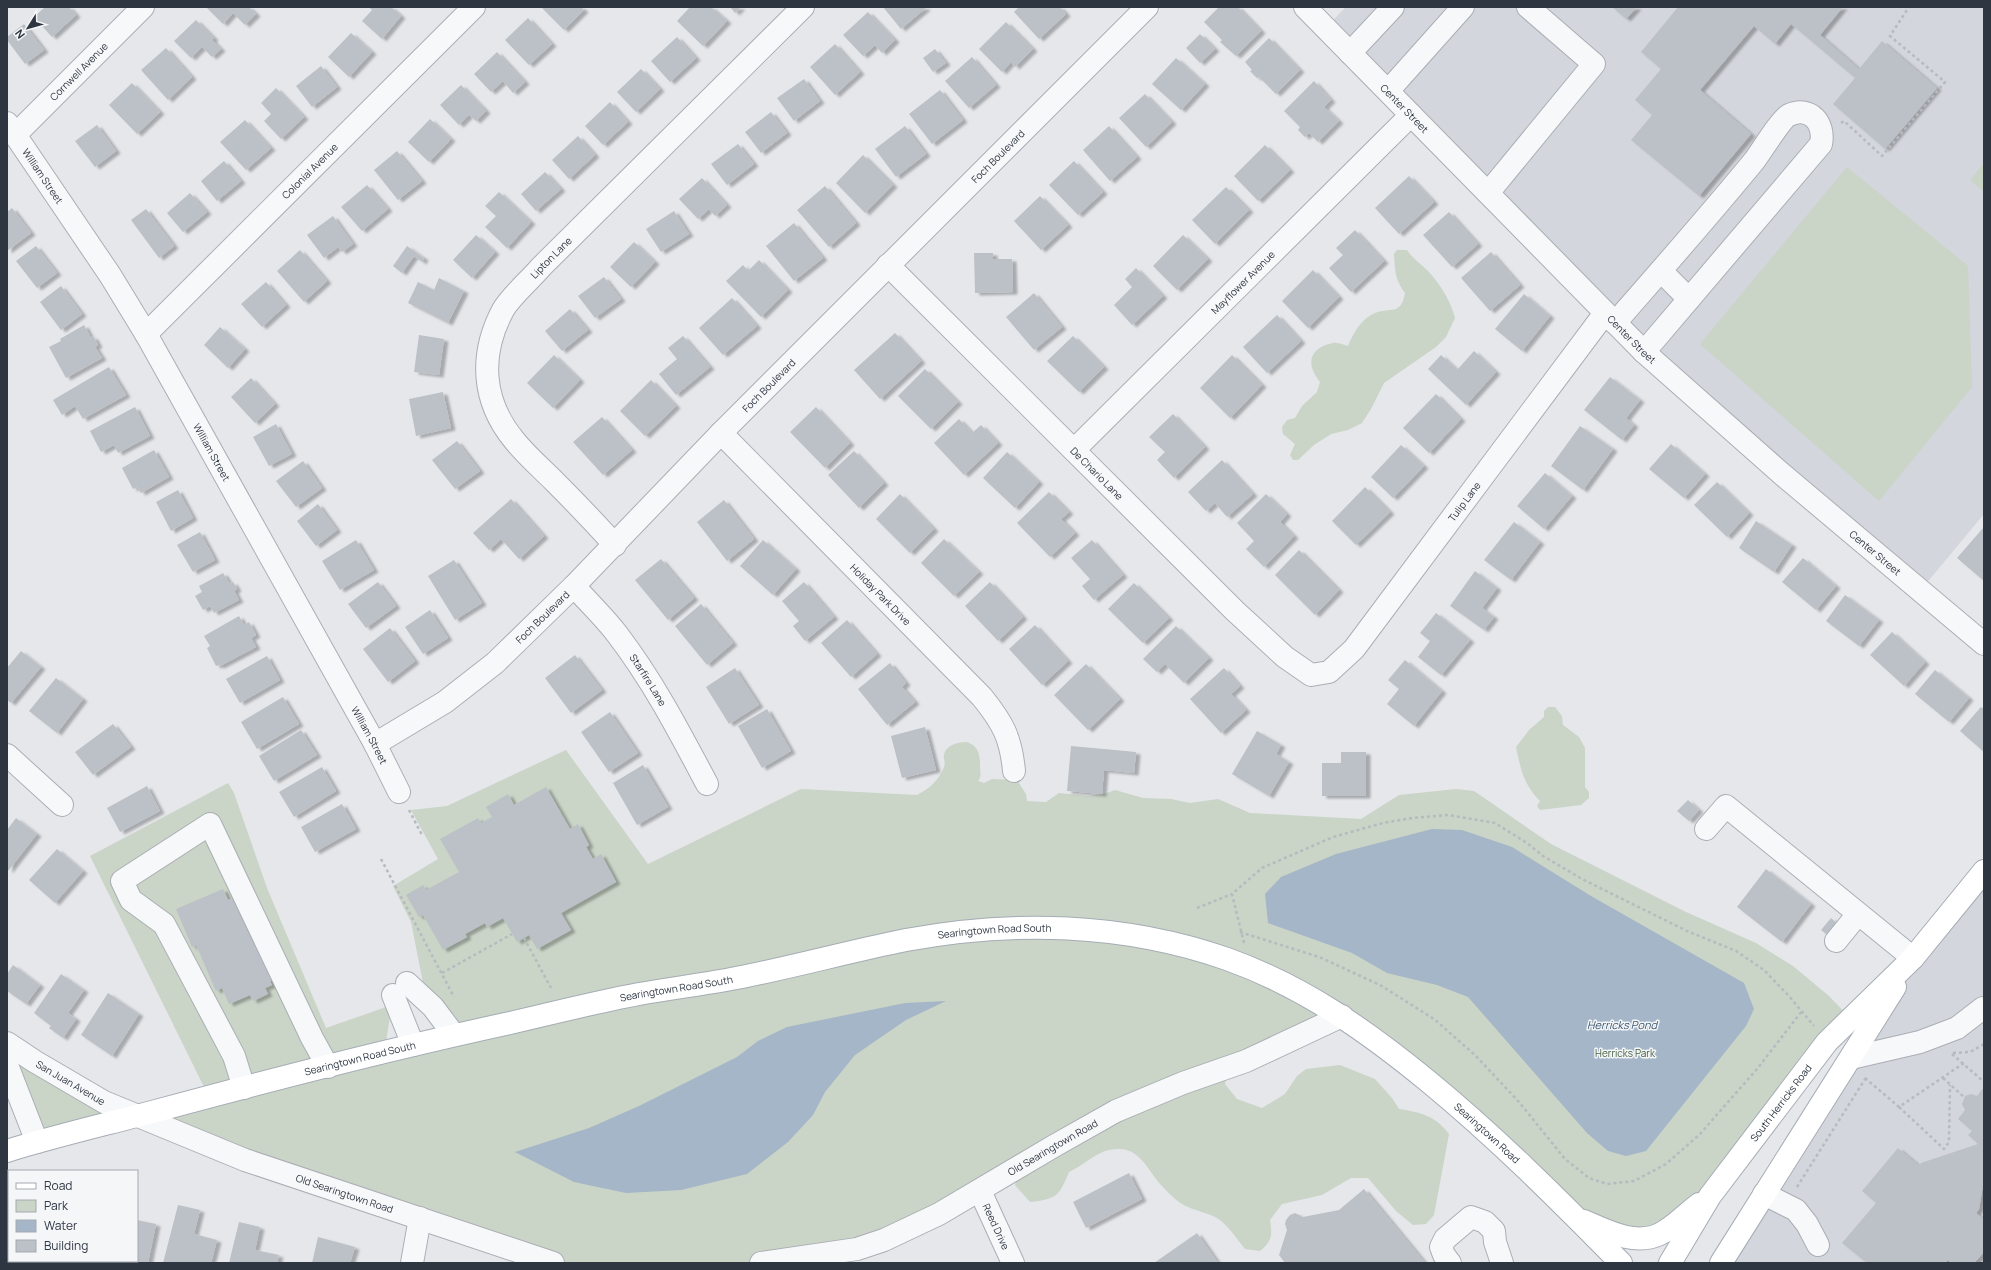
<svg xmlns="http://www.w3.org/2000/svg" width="1991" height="1270" font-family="Manrope,sans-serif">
<defs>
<filter id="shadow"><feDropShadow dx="4.5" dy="2.5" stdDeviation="1" flood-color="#0004"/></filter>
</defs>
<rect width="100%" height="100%" fill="#e5e7eb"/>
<path fill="#d3d6dc" d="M1346,7H1984V514L1920,591L1783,475L1325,28Z
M1984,871V1263H1721L1913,958Z"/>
<path fill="#cad4c7" d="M1984,163V192L1970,180Z
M1847,167L1968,266L1972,387L1879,501L1700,344Z
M1397,250H1407C1413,259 1421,264 1429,272C1442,287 1450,300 1455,318L1446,337L1436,347L1384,383L1371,409L1362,423L1348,430L1331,434L1314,445L1298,460H1293L1290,455L1295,444L1283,434L1282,427L1287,420L1295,418L1302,406L1317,392L1320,382C1306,365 1308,348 1333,343C1337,342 1344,345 1348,346C1354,332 1361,319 1375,313C1391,307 1401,316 1405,293C1395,279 1395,271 1394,254Z
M1548,707H1555L1562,716L1563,725L1579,737L1585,748V787L1589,792V798L1581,805L1540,810L1537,806L1540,801C1523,783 1521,770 1516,747L1529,730L1544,717V711Z
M967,742C978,746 980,754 980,765C980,772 982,776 978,781L984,783L992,779L1017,780L1026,794L1027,801L1046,802L1059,793L1088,796L1104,794L1115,790L1143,798L1171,799L1190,803L1218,799L1250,813L1361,819L1399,795L1456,789L1474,791L1551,844L1686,912L1756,943L1793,966L1829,996L1851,1019L1748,1146L1660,1234L1577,1219L1342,1016L1228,1067L1225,1084L1237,1099L1262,1108L1285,1094L1297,1076L1306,1069L1340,1065L1375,1079L1392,1098L1399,1109C1420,1112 1436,1116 1449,1134L1434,1215L1426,1224L1413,1225L1396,1211L1368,1178H1351L1322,1195L1282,1204L1270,1220C1272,1235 1273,1240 1260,1251L1245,1249C1237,1239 1228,1225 1217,1218C1208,1213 1197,1211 1188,1207C1180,1204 1170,1195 1164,1188C1150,1175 1141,1147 1117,1149C1098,1149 1085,1165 1069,1172C1059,1197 1056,1199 1030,1202L1015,1185L1021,1166L912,1228L761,1263H553L138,1116L209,1097L90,856L228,783L234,793L267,888L326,1028L392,1005L385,1047L453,1027L425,993L411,922L393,886L438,859L411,810L447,806L566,750L648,864L801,789L917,795C929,789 939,780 944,767C946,762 943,759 944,755C946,745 958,742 967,742Z
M25,1058L131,1116L39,1139L7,1060Z"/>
<path fill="#a4b6c7" d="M1432,829L1462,830L1512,847L1591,896L1744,983L1754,1009L1746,1026L1646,1151L1626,1156L1608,1151L1587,1133L1468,997L1437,985L1387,973L1352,953L1268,923L1265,894L1281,877L1336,854Z
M946,1001L906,1020L855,1055L825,1092L813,1115L788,1142L747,1174L681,1190L626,1193L574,1182L515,1152L589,1128L639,1106L737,1057L758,1041L787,1027L905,1003Z"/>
<path fill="#bcc1c7" filter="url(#shadow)" d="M45,7H69L76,15L52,37L34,17Z
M206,7H249L256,14L245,25L233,13L223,24Z
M369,7H391L401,16L382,39L362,21L372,10Z
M541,7H581L584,10L564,30Z
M690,7H711L727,21L703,46L677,21Z
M730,7H741L735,13Z
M883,7H925L926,8L901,29Z
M1019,7H1060L1066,14L1039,39L1014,12Z
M1219,7H1238L1261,31L1236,56L1220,42L1222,40L1204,22Z
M1612,7H1637L1626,19Z
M1678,7H1843L1820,35L1859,69L1882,41L1937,88L1885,149L1833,104L1855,78L1791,24L1775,44L1754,26L1700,90L1751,134L1699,196L1631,140L1652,115L1635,100L1661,69L1641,52Z
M868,12L895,40L882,53L875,45L863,56L843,35Z
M528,18L552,44L529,65L505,40Z
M196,20L214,38L212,40L221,49L212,57L202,47L191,58L174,41Z
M1006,22L1033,49L1015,67L1011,62L1002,72L979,49Z
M24,24L44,50L25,64L7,40V37Z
M351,33L372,52L349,77L328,57Z
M1200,34L1215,49L1200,63L1186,48Z
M677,37L696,58L670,82L651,61Z
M1269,38L1300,70L1276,94L1259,77L1257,78L1250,71L1252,70L1245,62Z
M835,44L860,72L835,95L810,67Z
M166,48L192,77L168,100L141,70Z
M935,49L946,63L933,72L923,58Z
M497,52L525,82L513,93L503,81L491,92L474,74Z
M972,57L996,85L969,108L945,81Z
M1176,58L1205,84L1181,110L1152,84Z
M321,66L337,87L312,107L296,86Z
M641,69L660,89L636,112L617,92Z
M804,79L820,101L794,121L777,98Z
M1314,81L1331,100L1324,107L1339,121L1318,142L1309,133L1305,137L1298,130L1300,127L1284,111Z
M132,83L160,112L137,134L109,105Z
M461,85L486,111L476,121L469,115L459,125L440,105Z
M276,88L304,117L281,139L264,121L271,114L261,103Z
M940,90L963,120L932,144L909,114Z
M1145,94L1172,122L1146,147L1119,118Z
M610,102L628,122L603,145L585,126Z
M771,112L787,133L761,153L745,132Z
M430,119L451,139L429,162L408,142Z
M245,120L271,148L246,170L220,142Z
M97,125L116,151L95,167L75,141Z
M905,126L926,154L896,177L875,149Z
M1109,126L1137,157L1110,181L1083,150Z
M578,136L595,155L569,179L552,160Z
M738,144L754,164L727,185L711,164Z
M1265,145L1290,170L1258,201L1234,176Z
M397,151L422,181L398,200L374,170Z
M863,155L893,185L865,213L836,183Z
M224,161L241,181L217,201L201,181Z
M1074,161L1103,192L1078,215L1049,185Z
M545,172L561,189L536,211L521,194Z
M1409,176L1434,202L1399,234L1375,208Z
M702,178L727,205L715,216L709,209L698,219L679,199Z
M367,185L388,209L362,231L341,207Z
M825,186L856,223L829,247L797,210Z
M1226,187L1249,210L1215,244L1192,220Z
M499,192L531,222L507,248L485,227L496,216L485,206Z
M190,193L207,212L183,232L167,213Z
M1040,196L1068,225L1041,250L1014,221Z
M12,208L31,233L7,251V212Z
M146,209L174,246L159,258L131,220Z
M674,211L689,234L661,252L646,229Z
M1449,212L1478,244L1452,267L1423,235Z
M333,216L353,244L342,252L338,247L324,258L307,235Z
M794,223L823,258L794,281L766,246Z
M1355,230L1384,261L1351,292L1329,268L1343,255L1336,248Z
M476,235L495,252L472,278L453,260Z
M1183,235L1208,259L1177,290L1153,266Z
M634,242L655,262L631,287L610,267Z
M36,246L57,273L37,288L16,261Z
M407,246L424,258L422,262L414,256L402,273L393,266Z
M300,250L327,281L304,302L277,271Z
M1491,252L1520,285L1490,311L1461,278Z
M974,253H993V259H1012L1013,292L975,293Z
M759,260L788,290L761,317L726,281L743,265L748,271Z
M1136,268L1163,296L1132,325L1114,305L1132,287L1125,279Z
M1313,270L1339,297L1308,328L1282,301Z
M604,277L621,299L595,318L578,296Z
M439,278L464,291L448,323L408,303L418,282L434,290Z
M266,282L286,305L262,327L241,304Z
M61,286L82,314L61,330L40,302Z
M1034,293L1062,327L1034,350L1006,317Z
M1524,294L1550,316L1522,351L1495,329Z
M732,298L757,326L723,355L699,328Z
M570,309L588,330L562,351L545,331Z
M1277,315L1301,341L1267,373L1243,347Z
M84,325L91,338L93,336L98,345L95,347L102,358L66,378L49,347L61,341L60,339Z
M220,327L245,349L228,368L204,345Z
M895,333L921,361L880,399L854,370Z
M419,335L444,339L439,375L414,372Z
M683,336L710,367L676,395L659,374L677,359L668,348Z
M1073,336L1104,367L1079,392L1047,361Z
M1474,351L1496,372L1466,405L1428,369L1441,355L1457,370Z
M554,355L580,380L553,408L527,383Z
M1232,355L1262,385L1230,418L1200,388Z
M109,367L126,395L83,419L75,406L62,415L53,400Z
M925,369L958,402L931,429L898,396Z
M1610,377L1640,400L1626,418L1634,425L1622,440L1584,410Z
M251,378L275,404L255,423L231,397Z
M651,380L676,406L645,436L620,411Z
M443,392L451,428L416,436L409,399Z
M1436,394L1461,419L1429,453L1403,428Z
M135,407L150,436L118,453L114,445L101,452L90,431Z
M816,407L850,443L825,468L790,432Z
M1173,414L1205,447L1174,478L1157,460L1165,452L1149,437Z
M602,417L632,450L603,475L573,442Z
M959,419L972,433L981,425L998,443L964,475L934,443Z
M276,424L292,454L269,466L253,437Z
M1580,426L1613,449L1583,490L1551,466Z
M457,441L480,471L455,489L432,460Z
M1671,444L1705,474L1684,498L1649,469Z
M1401,445L1424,466L1393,498L1371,477Z
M154,450L169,477L141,493L137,487L133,489L122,468Z
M854,451L884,483L859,508L828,475Z
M1007,452L1039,482L1015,508L983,478Z
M1222,460L1253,494L1227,517L1215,503L1206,511L1188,492Z
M303,461L322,488L296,507L276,481Z
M1545,473L1572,496L1544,529L1517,506Z
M1717,482L1749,513L1727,537L1694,505Z
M1365,487L1390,512L1356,545L1332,521Z
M178,490L193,518L171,531L156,502Z
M1049,492L1069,512L1061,519L1075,533L1050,557L1017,523Z
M900,494L934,529L910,553L876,519Z
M1266,494L1287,514L1280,522L1294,536L1264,567L1246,549L1254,541L1237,523Z
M511,499L544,536L519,559L501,539L489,550L473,533Z
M724,500L754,539L727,561L697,522Z
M318,504L337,530L316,546L297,521Z
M1756,521L1792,545L1774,572L1739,548Z
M1514,522L1540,542L1511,580L1484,560Z
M1983,528H1984V581L1957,558Z
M200,532L215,560L193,572L177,545Z
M944,539L979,572L954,596L921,563Z
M356,540L374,570L340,590L322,561Z
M763,540L796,569L773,595L740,566Z
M1092,540L1123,575L1094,600L1082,586L1090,579L1071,558Z
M1299,550L1339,590L1315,615L1275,575Z
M1803,558L1836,586L1816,610L1782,582Z
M661,559L694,598L668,620L635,580Z
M454,560L482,603L455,620L428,576Z
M1475,571L1497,588L1482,608L1494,617L1484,630L1450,606Z
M223,573L230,584L233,582L237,589L234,591L239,600L214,613L210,606L203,610L195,596L202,592L199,586Z
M378,582L396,606L366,628L348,604Z
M804,582L834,617L805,641L793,626L799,621L782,601Z
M990,582L1023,617L998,641L965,606Z
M1134,583L1169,618L1143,643L1108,609Z
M1845,595L1879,620L1859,646L1826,621Z
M701,604L733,643L707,665L675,626Z
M430,610L448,638L423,654L405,627Z
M1436,613L1470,640L1441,675L1418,657L1430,641L1420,633Z
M239,616L244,625L249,622L256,635L251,638L256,647L220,666L219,665L216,666L207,648L210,646L204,636Z
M847,620L877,654L851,677L821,643Z
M1035,625L1068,661L1042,685L1009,649Z
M1176,626L1209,658L1184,683L1165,664L1157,672L1143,659Z
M390,628L415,661L388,682L363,649Z
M1892,632L1925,662L1904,686L1870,655Z
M21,651L41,667L11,703L7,700V668Z
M575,655L602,690L571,713L545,678Z
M267,656L280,680L240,703L226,679Z
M1405,660L1442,691L1414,726L1387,704L1399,689L1388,680Z
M890,663L906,683L902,687L915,702L887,725L858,689Z
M1086,664L1120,699L1088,730L1054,695Z
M735,668L759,705L729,724L706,687Z
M1224,668L1240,686L1231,694L1246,710L1221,733L1190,699Z
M1935,670L1969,698L1949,722L1915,694Z
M56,678L83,699L57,733L29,711Z
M283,697L299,724L257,749L241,722Z
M1981,707L1984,709V752L1960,731Z
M767,709L791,751L762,768L738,726Z
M610,712L638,753L609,772L581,732Z
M113,724L131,747L93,775L75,752Z
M925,727L936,770L902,778L891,736Z
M301,730L317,755L274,781L259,756Z
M1257,731L1281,745L1276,754L1289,762L1269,796L1232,774Z
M1071,746L1136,752L1134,773L1104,770L1102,794L1067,791Z
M1341,752H1366V796H1322V763H1341Z
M643,765L668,807L637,825L613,783Z
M322,767L336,791L294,817L279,792Z
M147,786L160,811L120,832L107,808Z
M546,787L570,829L578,824L589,845L586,847L593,859L601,854L616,882L561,913L571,930L537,949L529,935L517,942L503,918L487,927L485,923L465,934L467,937L443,950L423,915L419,917L406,895L423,885L426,890L459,872L440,839L478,818L481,823L492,817L486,807L508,794L514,805Z
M1688,800L1699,810L1689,821L1677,811Z
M342,804L356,829L315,852L301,827Z
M16,818L37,834L8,871L7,830Z
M57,849L83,871L55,903L29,880Z
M1766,869L1811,904L1782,942L1737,907Z
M223,889L228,900L236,897L276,978L270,981L272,985L265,988L268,994L253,1001L250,995L229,1004L222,988L216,991L196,945L192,947L176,909Z
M1831,918L1841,927L1831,938L1821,930Z
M13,965L40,985L26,1004L7,991V974Z
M61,974L84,990L68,1013L76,1019L63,1038L49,1028L51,1026L34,1013Z
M108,993L139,1014L112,1056L81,1035Z
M1984,1087V1179L1979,1209L1976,1213L1984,1220V1252L1974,1263H1951L1948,1260L1945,1263H1867L1842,1243L1876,1203L1862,1191L1898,1148L1919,1166L1921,1163L1978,1144L1968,1135L1972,1131L1958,1119L1965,1110L1962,1104L1965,1096L1971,1094L1977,1096Z
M1129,1173L1142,1199L1086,1228L1073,1202Z
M1364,1189L1425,1263H1285L1279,1255L1287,1230L1285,1224L1286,1220L1290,1215L1295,1213L1303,1217L1339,1210Z
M178,1205L200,1210L194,1234L217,1240L211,1263H163Z
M137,1220L156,1224L148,1263H118L119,1261H137Z
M9,1222V1261H38V1263H7V1223Z
M239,1222L260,1227L255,1250L279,1255L277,1263H229Z
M1197,1233L1218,1263H1154Z
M318,1237L355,1247L350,1263H312Z
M59,1261H91L92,1263H59Z"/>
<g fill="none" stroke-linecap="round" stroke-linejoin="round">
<defs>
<g id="minor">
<path id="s1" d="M1305,7L1644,352L1783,475L1984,644"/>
<path d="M1350,53L1393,7"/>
<path d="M1388,91L1463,7"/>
<path id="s2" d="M7,123L110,275L146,334L375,744L399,792"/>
<path id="s3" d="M15,135L143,7"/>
<path d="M1488,193L1594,64L1528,7"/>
<path id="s4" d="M888,265L1235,611L1285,657L1311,675L1329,672L1354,649L1605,313"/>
<path d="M1661,271L1689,299"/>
<path d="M1615,323C1662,269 1709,216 1754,161C1761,152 1781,119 1789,115C1811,105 1825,124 1821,144L1644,352"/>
<path id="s5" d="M146,334L474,7"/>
<path id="s6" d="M721,433L982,697C1003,723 1011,738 1014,771"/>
<path id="s7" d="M1074,450L1411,115"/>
<path id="s8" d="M615,545C595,523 575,502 554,481C541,468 526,455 514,440C482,401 479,355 503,310C510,297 531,279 541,267L803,7"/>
<path id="s9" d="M574,586C588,602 604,617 617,634C653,681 680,733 707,784"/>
<path id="s10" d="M375,744L445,702L495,663L574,586L721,433L1147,7"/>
<path d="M7,755L62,805"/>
<path d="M1706,829L1726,806L1913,958"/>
<path d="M1836,941L1858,914"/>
<path d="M407,983L433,1007L454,1035"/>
<path d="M393,995L413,1045"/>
<path id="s11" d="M7,1043L34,1061L104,1102L245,1160L553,1263"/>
<path d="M1851,1058L1920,1042L1957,1028L1983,1008"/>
<path d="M7,1065L37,1142"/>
<path d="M244,1088L234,1056L164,924L131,900L122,881L210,824L312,1038L328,1067"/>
<path id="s12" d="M980,1191L1013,1263"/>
<path d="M1764,1194L1796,1210L1807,1224L1818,1245"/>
<path d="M412,1263L420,1218"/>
<path id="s13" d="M761,1263L857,1249L884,1240L939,1214L1054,1146L1116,1111L1183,1083L1246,1061L1342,1016"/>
<path d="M1450,1263L1444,1255L1441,1247L1445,1239L1471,1217L1485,1222L1494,1231L1495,1242L1502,1263"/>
</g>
<g id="major">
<path id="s14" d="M7,1151C55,1136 103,1125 152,1112C270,1080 390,1049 510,1023C553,1013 596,1002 639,994C668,989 697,985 726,980C786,969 846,952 906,940C1013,920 1124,923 1227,959C1303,986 1367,1031 1429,1082C1497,1138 1559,1200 1621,1263"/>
<path d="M1584,1221C1607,1231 1635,1246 1660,1234C1674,1227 1687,1213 1699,1204"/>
<path id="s15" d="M1670,1263L1710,1196L1827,1042L1913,958L1984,871"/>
<path d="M1721,1263L1895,987"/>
</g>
</defs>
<use href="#minor" stroke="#aaaeb5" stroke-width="24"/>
<use href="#major" stroke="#a5acb5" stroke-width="24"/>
<path stroke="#b7babe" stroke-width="2.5" stroke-dasharray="3 3" stroke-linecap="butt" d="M1841,123L1844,121L1882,156L1945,82L1890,36L1909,7
M409,810L422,835
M381,859L454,997
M1197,908L1232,894
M1240,932L1319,957L1380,985L1434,1019L1475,1055L1519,1102L1565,1159L1589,1178L1607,1184L1634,1181L1666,1164L1700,1134L1757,1069L1802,1011
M524,938L551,988
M1244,943L1232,894L1262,868L1333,837L1383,823L1412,818L1448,815L1495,823L1527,843L1543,856L1582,879L1687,931L1736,951L1764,970L1788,995L1814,1026
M442,973L512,934
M1953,1053L1970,1052L1984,1044
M1952,1054L1984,1082
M1865,1078L1899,1107L1964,1063
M1943,1078L1964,1097
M1899,1107L1944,1149L1949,1142L1950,1085
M1797,1187L1867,1076"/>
<use href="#minor" stroke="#f7f8f9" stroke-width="22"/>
<use href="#major" stroke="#fff" stroke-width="22"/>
</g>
<g text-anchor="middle" stroke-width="3" stroke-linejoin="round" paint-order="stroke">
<g font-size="10" fill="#2e3642" stroke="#f4f6f8">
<text dy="4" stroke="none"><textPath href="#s3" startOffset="90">Cornwell Avenue</textPath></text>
<text dy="4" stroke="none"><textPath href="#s1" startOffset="142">Center Street</textPath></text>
<text dy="4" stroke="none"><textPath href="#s10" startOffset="859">Foch Boulevard</textPath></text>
<text dy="4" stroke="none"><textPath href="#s5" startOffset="231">Colonial Avenue</textPath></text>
<text dy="4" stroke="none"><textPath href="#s2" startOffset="64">William Street</textPath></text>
<text dy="4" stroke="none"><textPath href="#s8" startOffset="356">Lipton Lane</textPath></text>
<text dy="4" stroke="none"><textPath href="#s7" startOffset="238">Mayflower Avenue</textPath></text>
<text dy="4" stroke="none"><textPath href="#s1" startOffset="466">Center Street</textPath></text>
<text dy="4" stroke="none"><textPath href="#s10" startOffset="535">Foch Boulevard</textPath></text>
<text dy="4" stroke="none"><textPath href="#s2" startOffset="388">William Street</textPath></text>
<text dy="4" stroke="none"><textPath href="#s4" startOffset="295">De Chario Lane</textPath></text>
<text dy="4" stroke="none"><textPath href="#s4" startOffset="826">Tulip Lane</textPath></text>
<text dy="4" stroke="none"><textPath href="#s1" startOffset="790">Center Street</textPath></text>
<text dy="4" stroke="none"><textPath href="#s6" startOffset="227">Holiday Park Drive</textPath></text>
<text dy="4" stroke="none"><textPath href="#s10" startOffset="211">Foch Boulevard</textPath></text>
<text dy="4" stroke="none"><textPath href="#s9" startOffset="120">Starfire Lane</textPath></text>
<text dy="4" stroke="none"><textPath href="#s2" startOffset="712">William Street</textPath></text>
<text dy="4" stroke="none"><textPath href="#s14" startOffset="1013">Searingtown Road South</textPath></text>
<text dy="4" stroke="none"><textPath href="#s14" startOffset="689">Searingtown Road South</textPath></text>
<text dy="4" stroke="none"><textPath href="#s14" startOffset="365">Searingtown Road South</textPath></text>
<text dy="4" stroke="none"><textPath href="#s11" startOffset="75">San Juan Avenue</textPath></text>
<text dy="4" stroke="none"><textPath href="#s15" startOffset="195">South Herricks Road</textPath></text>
<text dy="4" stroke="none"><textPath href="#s14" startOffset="1564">Searingtown Road</textPath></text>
<text dy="4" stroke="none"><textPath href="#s13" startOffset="318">Old Searingtown Road</textPath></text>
<text dy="4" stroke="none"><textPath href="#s11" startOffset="371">Old Searingtown Road</textPath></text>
<text dy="4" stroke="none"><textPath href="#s12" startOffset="39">Reed Drive</textPath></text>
</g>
<g font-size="10" fill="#435c3d" stroke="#f4f6f8">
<text x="1625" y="1057">Herricks Park</text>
</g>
<g font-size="11" font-style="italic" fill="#3c5671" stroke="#f4f6f8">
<text x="1622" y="1029">Herricks Pond</text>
</g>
</g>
<rect width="1991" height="1270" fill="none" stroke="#2e3642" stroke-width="16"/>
<rect x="8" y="1170" width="130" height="92" fill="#f4f6f8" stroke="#a5a9af"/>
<rect x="16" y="1183" width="20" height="6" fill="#ffffff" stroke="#a5a9af"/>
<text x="44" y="1190" font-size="12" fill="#2e3642">Road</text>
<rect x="16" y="1200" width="20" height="12" fill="#cad4c7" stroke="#a5a9af"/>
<text x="44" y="1210" font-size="12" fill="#2e3642">Park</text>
<rect x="16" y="1220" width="20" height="12" fill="#a4b6c7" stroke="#a5a9af"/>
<text x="44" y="1230" font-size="12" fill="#2e3642">Water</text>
<rect x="16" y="1240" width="20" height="12" fill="#bcc1c7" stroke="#a5a9af"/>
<text x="44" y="1250" font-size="12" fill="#2e3642">Building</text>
<g transform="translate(28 28) rotate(233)" stroke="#f4f6f8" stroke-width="3" paint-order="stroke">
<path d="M0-3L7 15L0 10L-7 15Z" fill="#2e3642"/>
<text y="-6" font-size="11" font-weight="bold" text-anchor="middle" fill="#2e3642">N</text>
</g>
</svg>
